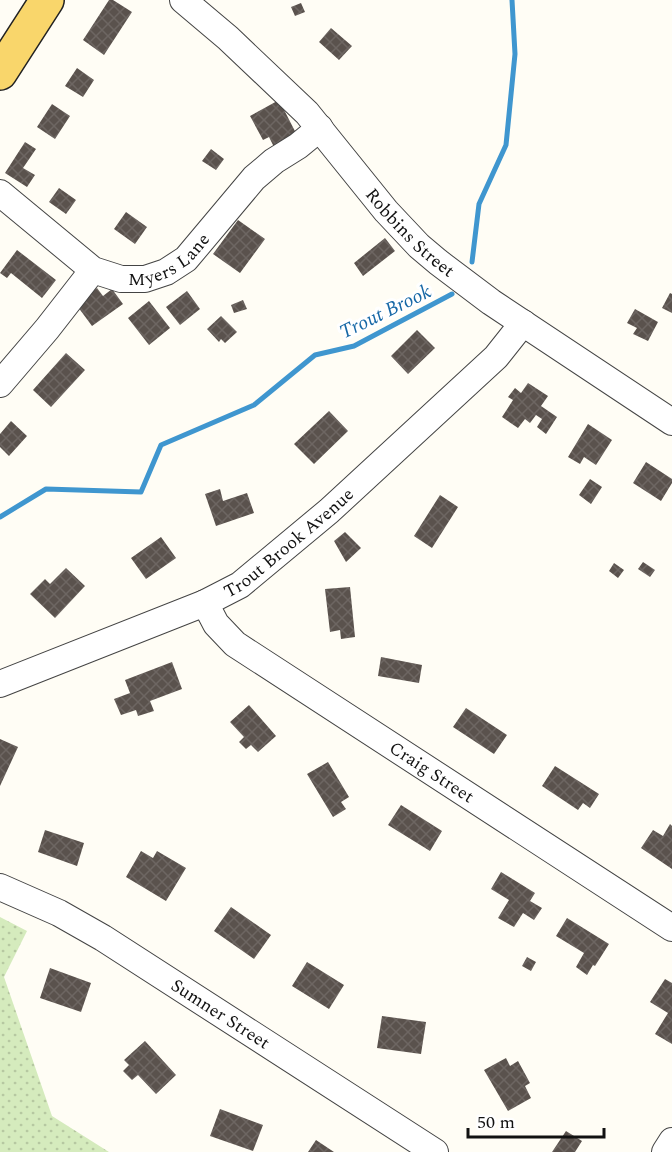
<svg xmlns="http://www.w3.org/2000/svg" width="672" height="1152" font-family="Spectral,serif">
<defs>
<pattern id="green-dots" width="8" height="8" patternUnits="userSpaceOnUse" patternTransform="scale(1.5)"><rect width="8" height="8" fill="#d5ebbd"/><path d="M2 2h.1M6 6h.1" fill="none" stroke="#b6c8a1" stroke-width="1.8" stroke-linecap="round"/></pattern>
<pattern id="building-cross-hatch" width="8" height="8" patternUnits="userSpaceOnUse" patternTransform="scale(1.5)"><rect width="8" height="8" fill="#5a524d"/><path d="M0 0l8 8M0 8l8-8" fill="none" stroke="#6d6662"/></pattern>
</defs>
<rect width="100%" height="100%" fill="#fffdf5"/>
<path fill="url(#green-dots)" d="M0,917L27,931L4,977L52,1116L109,1152H0Z"/>
<g fill="none" stroke-linecap="round" stroke-linejoin="round">
<path stroke="#3f96cf" stroke-width="5" d="M472,262L479,204L506,145L515,54L512,0
M0,517L46,489L141,492L161,445L254,405L315,355L354,346L452,294"/>
</g>
<path fill="url(#building-cross-hatch)" d="M109,0H113L132,12L104,55L83,40Z
M301,3L305,12L295,16L291,7Z
M331,28L352,46L339,60L319,42Z
M77,68L94,80L83,97L65,86Z
M279,100L299,139L276,151L269,137L263,140L250,116Z
M52,104L70,116L55,139L37,127Z
M25,142L36,149L23,168L35,175L27,187L5,173Z
M211,149L224,159L216,170L202,161Z
M59,188L76,200L66,214L49,202Z
M126,212L147,227L135,244L114,229Z
M238,220L265,239L240,273L213,254Z
M385,238L395,251L363,276L354,263Z
M17,250L56,280L42,298L11,273L7,278L0,273Z
M97,288L103,296L112,289L123,304L92,326L75,303Z
M187,291L200,309L180,325L166,307Z
M670,293L672,294V313L662,308Z
M243,300L247,309L234,313L231,305Z
M149,301L170,328L149,345L128,318Z
M635,309L658,322L648,341L633,334L637,328L627,323Z
M221,316L237,332L225,343L221,339L219,342L207,329Z
M417,330L435,348L408,374L391,356Z
M66,353L85,370L51,407L33,390Z
M528,383L548,396L541,406L557,417L546,434L537,427L542,419L536,415L530,423L525,419L518,428L502,417L513,400L508,397L515,388L521,393Z
M329,411L348,431L314,464L294,444Z
M11,421L27,436L9,456L0,447V434Z
M588,424L612,440L596,465L584,457L580,464L568,457Z
M646,462L672,479V483L661,501L633,483Z
M590,479L602,487L591,504L579,495Z
M220,489L223,501L247,493L254,513L216,526L205,494Z
M440,495L458,507L432,548L414,536Z
M345,532L361,548L346,562L334,541Z
M161,537L176,558L146,579L131,558Z
M643,562L655,570L650,577L638,569Z
M614,563L624,570L618,578L609,571Z
M66,568L85,586L55,618L30,594L45,579L50,584Z
M350,587L355,637L341,639L340,630L330,632L325,589Z
M381,657L422,665L419,683L378,676Z
M172,662L182,689L150,701L154,711L138,716L136,710L121,715L114,699L130,693L125,680Z
M249,705L276,736L258,752L251,745L246,749L239,742L244,737L230,722Z
M466,708L507,735L494,754L453,727Z
M0,739L18,747L0,786Z
M328,762L349,797L341,802L346,809L333,817L307,774Z
M555,766L599,794L590,808L583,803L578,810L542,786Z
M401,805L442,831L430,851L388,825Z
M670,824L672,826V869L641,848L653,830L663,836Z
M45,830L84,843L77,866L38,852Z
M141,851L153,858L157,851L186,868L166,901L126,877Z
M501,872L535,893L530,901L542,908L534,920L523,913L514,927L498,918L509,900L491,889Z
M231,907L271,935L254,959L214,931Z
M567,918L609,944L595,966L593,965L587,975L576,967L584,953L556,936Z
M527,957L536,962L531,971L522,966Z
M307,962L344,985L329,1009L292,986Z
M50,968L91,983L81,1012L40,998Z
M665,979L672,983V1044L655,1034L668,1013L650,1002Z
M382,1016L426,1022L421,1054L377,1048Z
M145,1041L176,1075L156,1094L138,1075L132,1080L123,1071L129,1065L124,1060Z
M506,1058L510,1066L518,1061L530,1083L525,1086L531,1098L508,1111L484,1070Z
M220,1109L263,1125L253,1151L210,1136Z
M566,1131L582,1141L575,1152H552Z
M316,1140L334,1152H308Z"/>
<g fill="none" stroke-linecap="round" stroke-linejoin="round">
<defs>
<g id="minor">
<path id="s1" d="M183,0L228,38L307,113L386,211L419,246L438,262L491,302L672,422"/>
<path id="s2" d="M0,193L93,270L121,279H145L166,272L186,259L254,178L274,161L298,146L320,128"/>
<path d="M0,384L47,329L93,270"/>
<path id="s3" d="M205,603L216,624L235,644L672,928"/>
<path id="s4" d="M0,684L205,603L240,585L329,511L496,357L523,323"/>
<path id="s5" d="M0,887L59,913L103,938L435,1152"/>
<path d="M665,1152L672,1141"/>
</g>
<path id="major" d="M0,73L47,0"/>
</defs>
<use href="#minor" stroke="#444" stroke-width="28"/>
<use href="#major" stroke="#222" stroke-width="36"/>
<use href="#minor" stroke="#fff" stroke-width="26"/>
<use href="#major" stroke="#f9d66b" stroke-width="33"/>
</g>
<g text-anchor="middle" stroke-width="6" stroke-linejoin="round" paint-order="stroke">
<g font-size="18" fill="#111" stroke="#fff">
<text dy="6" stroke="none"><textPath href="#s1" startOffset="326">Robbins Street</textPath></text>
<text dy="6" stroke="none"><textPath href="#s2" startOffset="204">Myers Lane</textPath></text>
<text dy="6" stroke="none"><textPath href="#s4" startOffset="324">Trout Brook Avenue</textPath></text>
<text dy="6" stroke="none"><textPath href="#s3" startOffset="286">Craig Street</textPath></text>
<text dy="6" stroke="none"><textPath href="#s5" startOffset="255">Sumner Street</textPath></text>
</g>
<g font-size="20" font-style="italic" fill="#1768a6" stroke="#fff">
<text transform="translate(385 311) rotate(-26)" y="7">Trout Brook</text>
</g>
</g>
<path d="M468 1128v9h136v-9" fill="none" stroke="#111111" stroke-width="3"/>
<text x="477" y="1128" font-size="18" fill="#111111" stroke="#ffffff" stroke-width="4.5" paint-order="stroke">50 m</text>
</svg>
